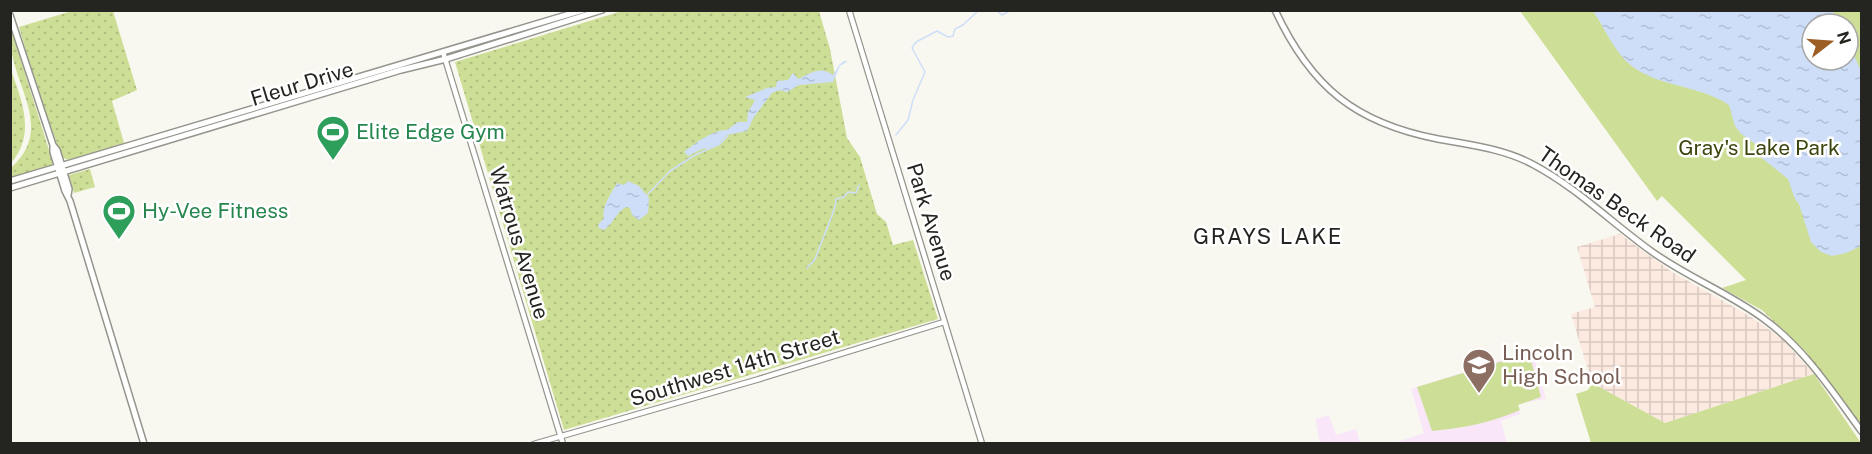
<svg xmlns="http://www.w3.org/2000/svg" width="1872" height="454" font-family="'Public Sans',sans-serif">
<defs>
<pattern id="industrial-grid" width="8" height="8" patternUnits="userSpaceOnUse" patternTransform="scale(1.5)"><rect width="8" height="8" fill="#fce9e0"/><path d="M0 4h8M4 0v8" fill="none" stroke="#d8c8c0"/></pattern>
<pattern id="grass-dots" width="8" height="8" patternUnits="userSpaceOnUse" patternTransform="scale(1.5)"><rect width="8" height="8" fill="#cddf96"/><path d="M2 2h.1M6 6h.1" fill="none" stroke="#b0bf81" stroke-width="1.8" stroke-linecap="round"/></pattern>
<pattern id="water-ripples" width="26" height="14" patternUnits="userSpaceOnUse" patternTransform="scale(1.5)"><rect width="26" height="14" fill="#cedef9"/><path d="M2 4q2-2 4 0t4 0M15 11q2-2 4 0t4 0" fill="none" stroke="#b1bed5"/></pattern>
</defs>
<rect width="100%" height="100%" fill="#f9f8f0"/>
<path fill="url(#industrial-grid)" d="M1620,234L1672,272L1748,315L1781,338L1814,374L1665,423L1592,383L1571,314L1595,307L1577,247Z"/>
<path fill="#f9e7f9" d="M1532,350L1546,399L1517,404L1520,414L1501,421L1507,443L1391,444L1424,433L1411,389Z
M1329,415L1336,435L1356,429L1360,443H1320L1315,419Z"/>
<path fill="url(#grass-dots)" d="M75,10L113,11L137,90L112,101L124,143L68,160L62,157L38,92L19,27Z
M622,11H819L830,49L847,138L860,157L877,214L886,222L893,245L913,240L938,319L564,430L455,62Z
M10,25L53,163L50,167L11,178V168C53,129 17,92 11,48C9,40 11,32 10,25Z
M10,67C21,99 37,133 11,163Z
M90,169L95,187L74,193L69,175Z
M1778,292L1861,412V428L1806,352L1762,310Z"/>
<path fill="#cddf96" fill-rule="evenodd" d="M1520,11H1861V423L1807,350L1769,314L1722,288L1746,280L1662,196L1657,201ZM1812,24H1848V60H1812Z
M1529,353L1541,397L1518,405L1520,410C1491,423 1463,428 1432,431L1417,387Z
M1814,374L1861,443H1591L1576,394L1588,390L1592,383L1665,423Z"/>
<path fill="url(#water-ripples)" d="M1593,11H1833L1837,24H1812V60H1848V47L1851,48L1861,71V246L1846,253L1832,256L1821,252L1811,242L1799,204L1795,199L1788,179L1762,158L1754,143L1740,133L1735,126L1729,105C1699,84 1654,88 1626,61C1612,47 1604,27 1593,11Z
M844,61H848L840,66L833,82L799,85L787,92L779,90L772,93L754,117L747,131L727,135L719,144L710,148L702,149L688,156L684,152C695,143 713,130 727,130L738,122H747L748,112L755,100L745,97L767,88L776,87L777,81L788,80L793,73L798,79C810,74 820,65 833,75L840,64Z
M628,181L639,186L649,198L648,213L639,220L632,215L630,208L626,207C616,212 613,224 604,230L599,228L598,225L604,218C601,207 611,194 617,183L624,185Z"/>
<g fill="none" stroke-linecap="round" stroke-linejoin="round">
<path stroke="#cedef9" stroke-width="1.5" d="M996,10L1002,15L1011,10
M896,135L908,120L913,100L925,72L912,48L916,42L937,31L948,37L953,36L955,29L963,25L979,10
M647,195L670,171L695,155L720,144L728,136
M807,268C810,264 815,261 816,257C819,246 838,206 836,199L844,197L848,192L856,193L859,185"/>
<defs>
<path id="minor" d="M849,10L982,444
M443,52L563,444
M534,444L756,380L944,322"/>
<path id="major" d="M1275,10C1311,87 1355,123 1438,139C1471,145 1505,149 1534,165C1577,188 1612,223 1651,251C1687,277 1729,293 1764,319C1805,349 1832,391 1862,432
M10,15L53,145L57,150L69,189L68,195
M53,145V152L65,191L70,201L144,444
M10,181L583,10
M10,188L401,70L446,59L602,10"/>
</defs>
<use href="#minor" stroke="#95948d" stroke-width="7"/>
<use href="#major" stroke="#95948d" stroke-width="8"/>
<use href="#minor" stroke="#fff" stroke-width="4.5"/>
<use href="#major" stroke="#fff" stroke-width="5"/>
</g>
<defs>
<symbol id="stadium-pin" viewBox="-11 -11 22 30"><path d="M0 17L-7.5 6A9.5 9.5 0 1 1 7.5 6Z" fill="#2e9e5b" stroke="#fff"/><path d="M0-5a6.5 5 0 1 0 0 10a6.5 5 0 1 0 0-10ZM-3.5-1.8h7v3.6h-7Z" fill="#fff"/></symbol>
<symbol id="school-pin" viewBox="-11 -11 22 30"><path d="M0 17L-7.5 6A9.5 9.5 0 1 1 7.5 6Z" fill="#8d6e63" stroke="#fff"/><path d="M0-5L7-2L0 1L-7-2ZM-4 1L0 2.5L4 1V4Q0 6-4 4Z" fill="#fff"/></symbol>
</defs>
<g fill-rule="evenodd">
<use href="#stadium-pin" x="314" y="113" width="38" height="52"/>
<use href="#stadium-pin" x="100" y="192" width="38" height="52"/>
<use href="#school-pin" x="1460" y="346" width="38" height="52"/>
</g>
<g text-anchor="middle" stroke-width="5" stroke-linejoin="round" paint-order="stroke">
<g font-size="21" fill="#242421" stroke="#fff">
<text transform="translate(302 84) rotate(-17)" y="7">Fleur Drive</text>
<text transform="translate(1617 205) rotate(35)" y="7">Thomas Beck Road</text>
<text transform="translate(931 222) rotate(73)" y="7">Park Avenue</text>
<text transform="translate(519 243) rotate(73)" y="7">Watrous Avenue</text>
<text transform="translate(735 368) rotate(-17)" y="7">Southwest 14th Street</text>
</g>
<g font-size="21" fill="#27864d" stroke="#fff" text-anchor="start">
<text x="356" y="139">Elite Edge Gym</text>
<text x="142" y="218">Hy-Vee Fitness</text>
</g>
<g font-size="21" fill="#3b460e" stroke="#fff">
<text x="1759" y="155">Gray's Lake Park</text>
</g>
<g font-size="21" fill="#785e54" stroke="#fff" text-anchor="start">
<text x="1502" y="360">Lincoln<tspan x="1502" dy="24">High School</tspan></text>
</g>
<g font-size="22" letter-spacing="1.5" fill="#242421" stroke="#fff">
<text x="1268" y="244">GRAYS LAKE</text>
</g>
</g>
<rect width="1872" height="454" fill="none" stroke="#242421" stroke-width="24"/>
<g transform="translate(1830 42) rotate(73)"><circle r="28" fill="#ffffff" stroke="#a7a7a6" stroke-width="1.5"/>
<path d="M0-4.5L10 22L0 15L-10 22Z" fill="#9d5e26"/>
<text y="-9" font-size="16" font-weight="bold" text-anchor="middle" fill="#242421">N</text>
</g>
</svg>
